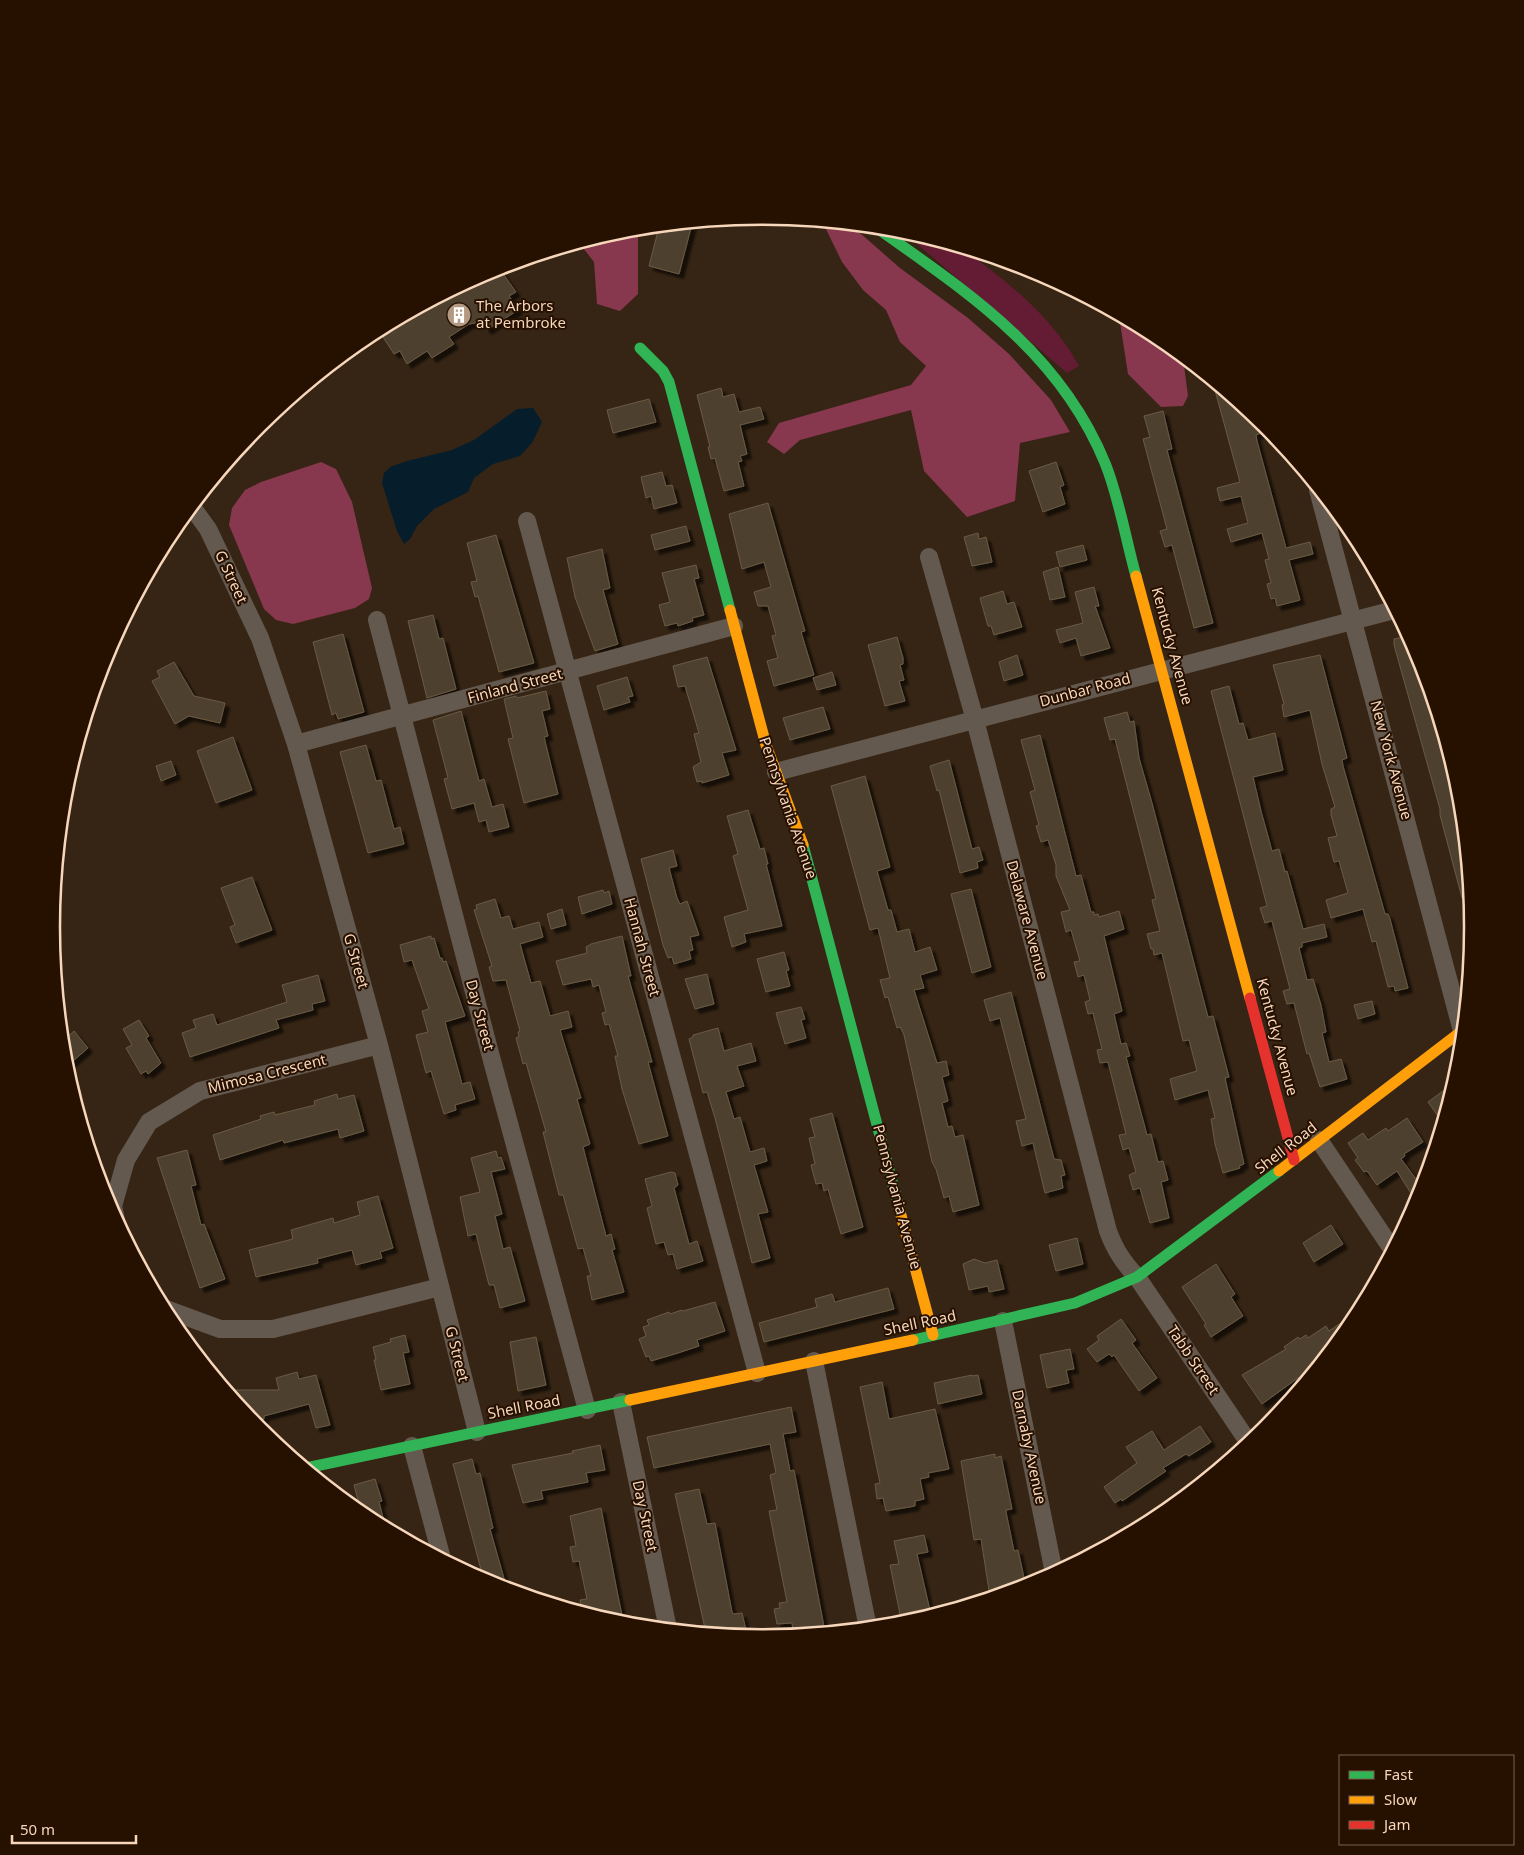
<svg xmlns="http://www.w3.org/2000/svg" width="1524" height="1855" font-family="'Noto Sans',sans-serif">
<defs>
<filter id="shadow"><feDropShadow dx="4.5" dy="4.5" stdDeviation="1" flood-color="#0009"/></filter>
</defs>
<rect width="100%" height="100%" fill="#362514"/>
<path fill="#631c33" d="M901,230C920,236 942,240 960,248C971,254 981,263 991,270C1026,297 1058,327 1079,366L1067,373Z"/>
<path fill="#87374e" d="M823,223L852,226L900,268L968,318L1009,354L1051,400L1070,432L1020,443L1015,501L967,517L924,471L911,410L800,440L784,454L767,442L779,423L911,385L926,366L900,342L886,310L863,290L842,262Z
M638,229V294L620,311L597,304L594,262L580,244L624,230Z
M1119,316L1157,337L1183,358L1188,396L1183,406L1161,407L1128,374Z
M321,462L336,469L352,502L372,588L369,599L355,608L293,624L276,620L264,609L229,525L232,508L245,490L261,482Z"/>
<path fill="#061d2c" d="M533,408L542,422L532,443L520,456L493,464L474,478L468,492L434,509L417,526L410,539L404,544L397,531L382,483L384,473L390,467L407,461L452,450L474,440L517,409Z"/>
<path fill="#4e412d" stroke="#695a44" filter="url(#shadow)" d="M692,224L679,274L649,266L659,227Z
M499,268L516,292L509,296L518,310L487,330L482,322L469,324L449,337L454,344L432,358L427,351L407,364L400,351L394,354L383,337L390,333L387,328L397,323L396,321Z
M1213,383L1258,419L1261,433L1256,435L1257,441L1286,548L1310,542L1313,554L1289,560L1300,600L1277,606L1275,598L1271,599L1267,584L1271,583L1265,560L1269,559L1262,533L1231,542L1227,529L1248,523L1241,496L1220,501L1217,488L1240,482Z
M721,388L723,397L734,394L739,412L760,407L764,419L740,425L747,454L740,456L742,461L738,462L744,486L724,491L715,458L711,459L708,447H710L697,395Z
M649,399L656,422L613,433L607,410Z
M1163,411L1172,449L1167,450L1213,623L1194,628L1172,545L1165,547L1160,531L1167,529L1143,439L1150,437L1144,416Z
M1056,462L1064,485L1060,487L1065,504L1043,512L1029,471Z
M662,472L666,486L672,485L677,503L654,509L651,496L646,498L641,477Z
M768,503L799,611L805,631L801,632L814,675L774,686L767,661L778,658L772,636L776,635L768,606H758L754,592L771,587L764,562L742,569L729,514Z
M686,526L690,541L655,550L651,535Z
M978,533L979,539L986,537L992,562L972,566L964,537Z
M496,535L534,663L499,672L478,596L475,597L471,582L477,581L467,543Z
M1083,545L1087,560L1060,567L1056,552Z
M602,549L610,588L603,590L618,644L595,651L575,597L567,558Z
M696,565L699,578L694,579L704,615L692,618L693,621L678,626L677,623L665,626L659,605L670,602L662,573Z
M1058,567L1065,597L1050,600L1043,572Z
M1094,587L1099,606H1095L1110,648L1081,656L1076,638L1060,643L1056,630L1083,623L1075,592Z
M1003,591L1007,604L1014,602L1022,627L994,635L991,626H988L980,598Z
M433,615L439,639L443,638L456,689L427,698L408,621Z
M343,634L364,712L338,719L336,713L332,715L313,642Z
M1408,636L1424,673L1440,726L1437,727L1447,768L1458,805L1461,804L1470,896L1462,898L1440,815V809L1394,645V639Z
M897,637L903,658V664L900,665L904,680L899,681L905,701L885,706L868,645Z
M1017,655L1023,675L1004,681L999,662Z
M1320,655L1347,758L1342,760L1343,766L1385,914H1388L1390,919L1408,988L1395,991L1394,986L1388,987L1376,941L1372,942L1363,909L1331,918L1326,900L1348,893L1339,861L1334,862L1328,838L1337,836L1331,815V809L1335,807L1322,764L1310,710L1284,717L1282,705L1284,704L1273,665Z
M707,657L736,750L722,753L729,775L702,783V781L697,782L693,767L701,762L694,734L699,733L685,686L678,687L673,666Z
M174,662L194,696L225,703L220,723L189,716L175,724L152,681L160,677L157,671Z
M832,672L836,685L817,690L813,678Z
M627,677L633,696L628,697L630,702L604,710L597,686Z
M1229,686L1239,724L1243,723L1248,740L1275,733L1283,770L1253,777L1261,811L1272,851L1279,849L1285,872L1287,871L1303,929L1324,924L1327,937L1302,943V947L1299,948L1307,980L1313,979L1321,1005L1326,1032L1322,1033L1329,1062L1341,1059L1347,1079L1320,1087L1309,1053L1307,1054L1294,1003L1287,1004L1283,991L1290,989L1273,925L1272,921L1265,923L1260,908L1267,906L1211,691Z
M546,691L550,709L542,711L548,736L544,737L558,794L524,803L508,739L513,738L504,699L516,696L517,698Z
M823,707L830,729L790,740L783,718Z
M461,711L479,781L484,779L492,807L503,804L509,827L489,832L486,820L479,822L474,803L452,809L444,779L448,778L433,720Z
M1127,712L1130,722L1134,721L1139,758L1152,803L1208,1017L1213,1016L1229,1077L1225,1078L1244,1164L1239,1166L1240,1168L1223,1173L1215,1144L1211,1119L1215,1118L1208,1090L1175,1100L1170,1079L1197,1071L1189,1040L1183,1041L1162,953L1154,955L1153,949H1151L1147,934L1160,931L1152,900L1156,899L1115,739L1110,740L1104,718Z
M1040,735L1076,876L1081,875L1091,912H1094V915L1098,914L1099,917L1119,911L1124,929L1104,936L1122,1011L1114,1014L1121,1044L1126,1043L1130,1056L1126,1057L1147,1135L1151,1134L1158,1162L1163,1161L1168,1180L1161,1182L1169,1218L1150,1223L1140,1188L1133,1190L1129,1175L1136,1172L1129,1148L1123,1150L1119,1135L1126,1134L1108,1062L1100,1063L1097,1050L1102,1049L1093,1013L1088,1014L1085,1002L1090,1000L1084,975L1078,977L1074,962L1080,961L1071,930L1066,932L1061,912L1070,910L1056,876V865L1048,840L1041,842L1036,826L1039,825L1030,792L1035,790L1021,740Z
M233,737L252,790L216,803L197,751Z
M366,745L376,781L381,780L394,829L400,827L404,844L368,853L340,752Z
M949,760L972,849L979,847L983,860L977,862L978,868L960,873L939,790L937,791L930,766Z
M171,761L176,775L161,781L156,766Z
M865,776L890,867L877,871L888,910H891L897,932L909,929L915,952L930,947L937,970L920,975L924,988L914,990L937,1063L946,1061L949,1075L942,1077L948,1101L942,1103L948,1127L952,1126L955,1137L963,1135L979,1205L953,1212L949,1196L944,1198L936,1169L932,1162L904,1035L900,1027L897,1028L888,997L885,998L880,980L890,978L878,928L870,930L831,786Z
M748,810L760,849L764,848L768,864H766L782,926L744,934L746,942L732,947L724,917L748,910L733,856L738,854L727,816Z
M673,850L677,866L669,868L677,898L680,904L687,901L699,935L690,937L693,950L689,951L691,959L674,964L672,957L668,958L663,945L641,859Z
M252,877L272,930L236,943L230,927L235,925L221,888Z
M971,889L991,967L972,973L951,894Z
M603,890L604,893L609,891L612,904L582,914L578,897Z
M495,899L501,918L509,916L513,929L539,922L543,937L520,944L531,983L540,981L550,1016L568,1011L572,1027L560,1030L581,1098L577,1099L590,1144L583,1147L606,1236L611,1234L615,1249L612,1250L624,1292L592,1300L587,1276H591L583,1248L578,1249L563,1195H559L543,1132H546L526,1063L523,1064L516,1038L519,1037L518,1032L520,1031L506,980L493,981L489,967L492,966L474,910L477,909L476,905Z
M562,909L566,925L551,929L547,914Z
M431,936V939L434,938L440,958H442L443,962L446,961L465,1016L445,1022L462,1084L470,1082L475,1099L455,1105L456,1110L444,1114L431,1071L426,1073L416,1035L428,1032L422,1011L429,1009L412,960L404,962L400,945Z
M622,936L631,976H628L652,1062H648L668,1136L639,1144L622,1089L615,1056H618L609,1024L605,1025L602,1013L606,1012L599,985L593,987L591,979L563,985L556,961L587,953L586,947L591,944Z
M784,952L789,970L786,971L790,986L766,992L757,959Z
M707,974L714,1004L695,1009L685,979Z
M318,975L325,1001L312,1004L313,1010L276,1020L279,1028L190,1057L182,1033L196,1028L193,1020L213,1014L217,1025L287,1002L282,985Z
M1011,992L1054,1159L1061,1160L1065,1175L1061,1176L1063,1188L1045,1193L1033,1143L1022,1146L1016,1121L1026,1119L1000,1018L990,1021L984,1000Z
M1372,1001L1375,1014L1358,1019L1354,1005Z
M801,1007L805,1019L801,1020L806,1038L785,1044L776,1013Z
M139,1020L149,1036L146,1038L161,1063L148,1074L146,1071L141,1074L126,1048L132,1045L123,1029Z
M718,1028L724,1051L751,1043L756,1061L737,1066L744,1086L726,1092L734,1119L740,1117L750,1152L764,1148L767,1161L754,1165L768,1212L758,1214L770,1258L752,1263L715,1118L707,1092L703,1093L689,1039L693,1037V1035Z
M74,1031L88,1048L65,1068L62,1042Z
M1443,1091L1449,1099L1442,1122L1428,1102Z
M337,1094L338,1099L354,1095L364,1131L340,1138L338,1129L284,1143L283,1140L220,1160L213,1135L261,1119L260,1116L274,1112L275,1115L315,1105L314,1101Z
M832,1113L863,1227L841,1234L828,1189L824,1191L822,1183L816,1184L811,1165L815,1164L809,1138L815,1137L810,1119Z
M1407,1118L1423,1142L1404,1154L1405,1156L1401,1159L1422,1187L1417,1203L1397,1171L1377,1185L1367,1171L1364,1172L1355,1160L1358,1158L1348,1143L1363,1133L1368,1140L1386,1128L1388,1131Z
M187,1150L196,1185L191,1186L201,1225L204,1224L225,1279L200,1288L157,1158Z
M496,1151L498,1158L501,1157L505,1169L491,1172L502,1214L495,1216L503,1249L510,1247L525,1301L500,1308L494,1285H489L476,1234L468,1236L460,1197L480,1192L471,1158Z
M671,1172L675,1173L678,1185L674,1188L689,1244L697,1241L703,1261L677,1269L673,1254L668,1255L664,1242L656,1244L647,1208L652,1206L645,1179Z
M378,1196L393,1248L380,1252L382,1258L356,1265L352,1250L317,1259L318,1263L256,1277L249,1250L293,1239L291,1230L333,1218L334,1223L360,1215L357,1202Z
M1331,1225L1343,1244L1314,1262L1303,1243Z
M1077,1238L1083,1264L1056,1271L1049,1245Z
M974,1259L985,1263L997,1260L1004,1289L989,1292L988,1286L969,1290L963,1264Z
M1216,1264L1235,1294L1231,1297L1243,1316L1211,1337L1204,1325L1206,1324L1182,1287Z
M888,1288L894,1309L764,1342L759,1323L817,1307L815,1299L832,1294L835,1302Z
M715,1302L725,1331L697,1340L699,1346L678,1353L651,1361L649,1356L646,1357L639,1339L646,1336L643,1327L649,1325L647,1320L669,1312L670,1314L682,1310L683,1311Z
M1357,1312L1353,1323L1320,1362L1262,1404L1242,1375L1286,1349L1284,1347L1298,1337L1300,1339L1306,1335L1308,1338L1326,1326L1329,1331Z
M1121,1319L1136,1340L1132,1343L1157,1378L1139,1391L1114,1355L1112,1357L1109,1354L1097,1362L1087,1349L1099,1340L1097,1336Z
M405,1335L409,1352L403,1353L410,1384L381,1390L374,1360H376L373,1347L391,1342L390,1339Z
M536,1337L546,1385L518,1391L510,1342Z
M1070,1349L1074,1369L1066,1370L1069,1383L1047,1388L1040,1355Z
M297,1372L299,1379L316,1375L330,1425L316,1428L309,1404L264,1416V1419H250L226,1390H279L276,1378Z
M972,1375V1376L978,1375L982,1394L938,1404L934,1383Z
M882,1382L889,1419L935,1409L949,1469L928,1473L929,1477L920,1479L924,1499L915,1501V1506L886,1511L883,1498L877,1499L875,1484L880,1483L860,1387Z
M791,1407L796,1432L783,1434L790,1471L794,1470L825,1632L794,1635L792,1623L777,1624L774,1609L780,1608L779,1603L787,1602L769,1511L777,1510L770,1475L776,1473L770,1444L654,1468L647,1437Z
M1200,1426L1211,1442L1189,1456L1186,1454L1163,1468L1166,1471L1122,1501L1121,1499L1115,1503L1104,1487L1137,1463L1126,1447L1152,1431L1164,1450Z
M600,1445L605,1470L586,1473L588,1482L541,1491L543,1499L523,1503L512,1465L573,1453L572,1451Z
M995,1454V1458L1001,1456L1012,1509L1006,1510V1512L1014,1551L1018,1550L1026,1587L990,1597L981,1539L974,1540L961,1461Z
M472,1459L476,1474L480,1473L493,1528L490,1529L507,1589L484,1581L453,1464Z
M375,1479L382,1501L379,1502L386,1529L362,1515L354,1485Z
M699,1489L707,1524L715,1523L732,1612L734,1614L742,1613L746,1630L737,1632V1636L706,1633L675,1494Z
M601,1508L617,1591L624,1625L582,1612L580,1600L587,1599L579,1561L573,1562L570,1547L576,1546L570,1516Z
M924,1535L928,1552L917,1554L931,1615L902,1624L890,1565L899,1564L894,1541Z"/>
<g fill="none" stroke-linecap="round" stroke-linejoin="round">
<path stroke="#64594f" stroke-width="18" d="M1318,490L1462,1031
M192,507L208,529L260,638L296,744L379,1045L477,1432
M527,521L757,1373
M929,557L975,720L1108,1231C1115,1250 1123,1262 1137,1277L1249,1443
M377,620L491,1057L587,1410
M296,744L734,626
M776,772L1394,610
M1319,1140L1392,1249
M116,1220L113,1206L126,1160L149,1122L200,1091L379,1045
M163,1308L220,1329H273L440,1287
M1003,1321L1054,1573
M814,1361L868,1628
M621,1402L668,1629
M412,1446L442,1559"/>
<path stroke="#30b455" stroke-width="11" d="M877,228C970,294 1060,353 1105,463C1119,497 1126,541 1136,576
M640,348L663,371L669,382L730,610
M803,845L898,1204
M913,1340L1075,1303L1137,1277L1279,1171
M306,1468L630,1400"/>
<path stroke="#ff9f0a" stroke-width="11" d="M1136,576L1250,998
M730,610L766,745L803,845
M1279,1171L1463,1030
M898,1204L933,1335
M630,1400L913,1340"/>
<path stroke="#e5322d" stroke-width="11" d="M1250,998L1294,1160"/>
</g>
<defs>
<symbol id="building-disc" viewBox="-11 -11 22 22"><circle r="9.5" fill="#b39981" stroke="#261000"/><path d="M-4-6H4V6H1V3H-1V6H-4ZM-2.5-4.3h1.7v1.8h-1.7ZM.8-4.3h1.7v1.8H.8ZM-2.5-1h1.7V.8h-1.7ZM.8-1h1.7V.8H.8Z" fill="#fff"/></symbol>
</defs>
<g fill-rule="evenodd">
<use href="#building-disc" x="445" y="301" width="28" height="28"/>
</g>
<g text-anchor="middle" stroke-width="4" stroke-linejoin="round" paint-order="stroke">
<g font-size="15" fill="#f7d7bb" stroke="#261000" text-anchor="start">
<text x="476" y="311">The Arbors<tspan x="476" dy="17">at Pembroke</tspan></text>
</g>
<g font-size="15" fill="#f7d7bb" stroke="#261000">
<text transform="translate(231 577) rotate(65)" y="5">G Street</text>
<text transform="translate(1172 646) rotate(75)" y="5">Kentucky Avenue</text>
<text transform="translate(515 686) rotate(-15)" y="5">Finland Street</text>
<text transform="translate(1085 690) rotate(-15)" y="5">Dunbar Road</text>
<text transform="translate(1391 760) rotate(75)" y="5">New York Avenue</text>
<text transform="translate(788 808) rotate(71)" y="5">Pennsylvania Avenue</text>
<text transform="translate(1027 920) rotate(75)" y="5">Delaware Avenue</text>
<text transform="translate(642 947) rotate(75)" y="5">Hannah Street</text>
<text transform="translate(356 961) rotate(74)" y="5">G Street</text>
<text transform="translate(480 1015) rotate(75)" y="5">Day Street</text>
<text transform="translate(1277 1037) rotate(75)" y="5">Kentucky Avenue</text>
<text transform="translate(267 1074) rotate(-14)" y="5">Mimosa Crescent</text>
<text transform="translate(1286 1148) rotate(-38)" y="5">Shell Road</text>
<text transform="translate(897 1197) rotate(75)" y="5">Pennsylvania Avenue</text>
<text transform="translate(920 1323) rotate(-12)" y="5">Shell Road</text>
<text transform="translate(457 1354) rotate(76)" y="5">G Street</text>
<text transform="translate(1193 1360) rotate(56)" y="5">Tabb Street</text>
<text transform="translate(524 1407) rotate(-11)" y="5">Shell Road</text>
<text transform="translate(1029 1447) rotate(78)" y="5">Darnaby Avenue</text>
<text transform="translate(645 1516) rotate(78)" y="5">Day Street</text>
</g>
</g>
<path d="M0 0H1524V1855H0ZM60 927a702 702 0 1 1 1404 0a702 702 0 1 1-1404 0Z" fill="#261000" fill-rule="evenodd"/>
<path fill="none" stroke="#f7d7bb" stroke-width="2.5" d="M60 927a702 702 0 1 1 1404 0a702 702 0 1 1-1404 0Z"/>
<rect x="1339" y="1755" width="175" height="90" fill="#261000" stroke="#7a604b"/>
<rect x="1349" y="1771" width="25" height="8" fill="#30b455" stroke="#7a604b"/>
<text x="1384" y="1780" font-size="15" fill="#f7d7bb">Fast</text>
<rect x="1349" y="1796" width="25" height="8" fill="#ff9f0a" stroke="#7a604b"/>
<text x="1384" y="1805" font-size="15" fill="#f7d7bb">Slow</text>
<rect x="1349" y="1821" width="25" height="8" fill="#e5322d" stroke="#7a604b"/>
<text x="1384" y="1830" font-size="15" fill="#f7d7bb">Jam</text>
<path d="M12 1835v8h124v-8" fill="none" stroke="#f7d7bb" stroke-width="2.5"/>
<text x="20" y="1835" font-size="15" fill="#f7d7bb" stroke="#261000" stroke-width="4" paint-order="stroke">50 m</text>
</svg>
